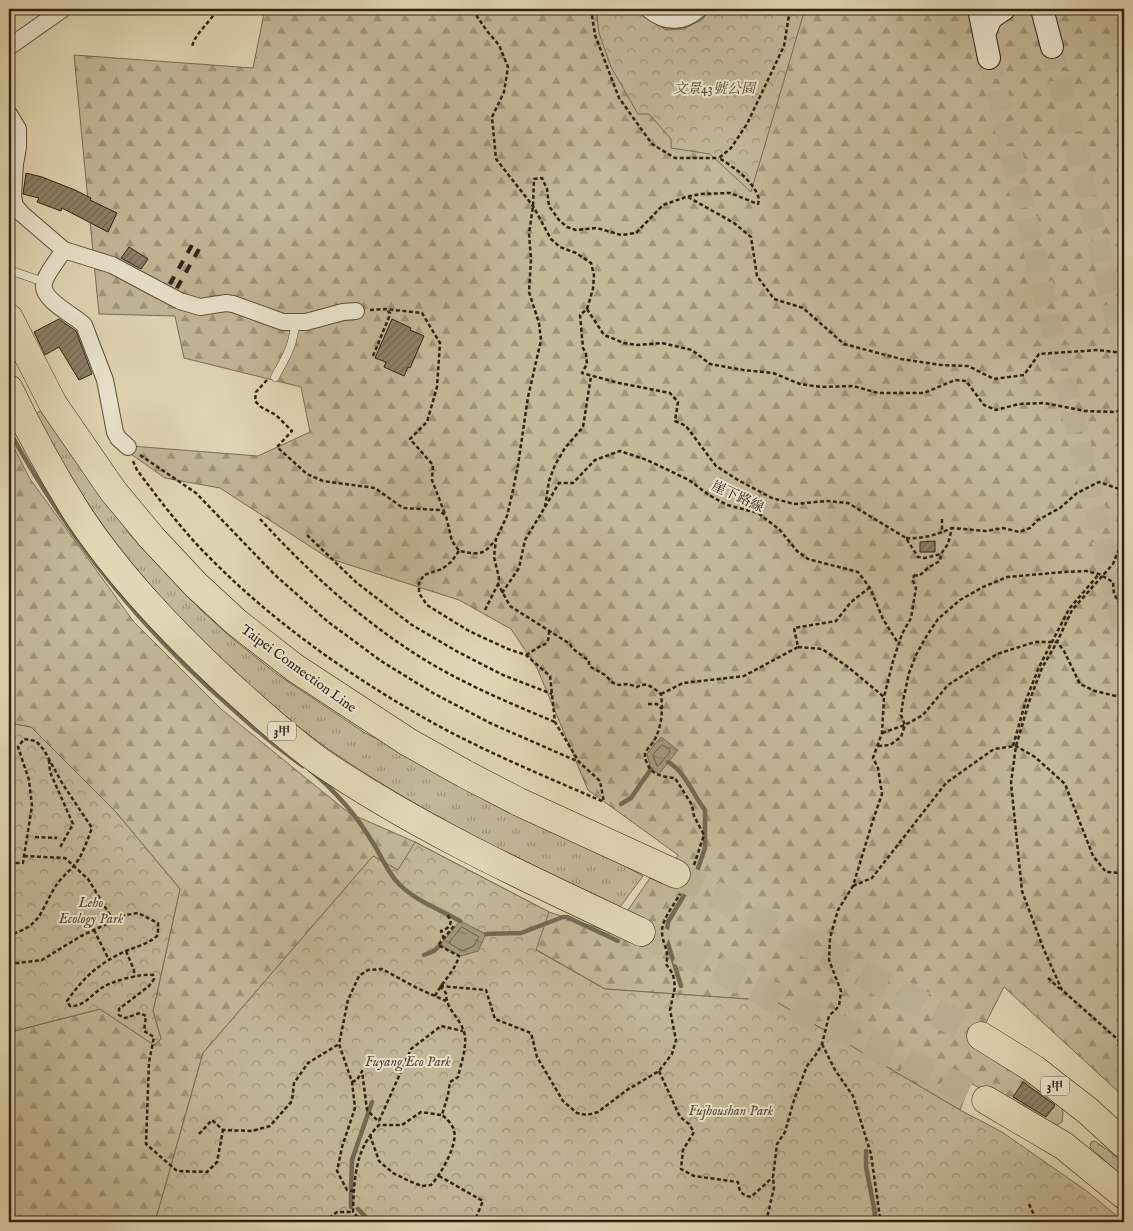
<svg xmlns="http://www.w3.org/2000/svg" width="1133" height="1231" font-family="'IM FELL English','Noto Serif TC',serif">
<defs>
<pattern id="grass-tufts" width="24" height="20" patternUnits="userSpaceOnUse" patternTransform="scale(1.25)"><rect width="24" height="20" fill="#c4b899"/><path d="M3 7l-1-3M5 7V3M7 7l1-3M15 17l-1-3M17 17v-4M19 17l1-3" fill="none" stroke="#a0957c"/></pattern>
<pattern id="forest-firs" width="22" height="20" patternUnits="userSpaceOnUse" patternTransform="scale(1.25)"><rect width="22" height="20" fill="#c4b899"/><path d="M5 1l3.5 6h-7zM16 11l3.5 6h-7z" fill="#a0957c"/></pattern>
<pattern id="park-crowns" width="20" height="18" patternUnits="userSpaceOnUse" patternTransform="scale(1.25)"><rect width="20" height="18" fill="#c4b899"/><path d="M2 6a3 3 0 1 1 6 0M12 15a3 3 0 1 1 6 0" fill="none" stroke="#a0957c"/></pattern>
<pattern id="water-ripples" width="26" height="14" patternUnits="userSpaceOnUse" patternTransform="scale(1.25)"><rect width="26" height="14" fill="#a5997e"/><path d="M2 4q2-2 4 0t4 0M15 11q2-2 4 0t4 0" fill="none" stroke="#877c66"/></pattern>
<pattern id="building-hatch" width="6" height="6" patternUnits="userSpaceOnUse" patternTransform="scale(1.25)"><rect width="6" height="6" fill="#8d8067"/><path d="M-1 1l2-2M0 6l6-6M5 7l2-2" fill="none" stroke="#746854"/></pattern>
</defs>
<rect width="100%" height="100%" fill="#e2d7b5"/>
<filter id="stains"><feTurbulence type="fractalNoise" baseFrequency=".004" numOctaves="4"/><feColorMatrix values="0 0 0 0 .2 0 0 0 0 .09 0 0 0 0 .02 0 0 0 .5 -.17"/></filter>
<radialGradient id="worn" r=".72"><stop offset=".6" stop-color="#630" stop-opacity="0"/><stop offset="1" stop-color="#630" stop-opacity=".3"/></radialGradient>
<path fill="url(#grass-tufts)" stroke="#7a6d56" d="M45,409L62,440L131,536L202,611L234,640L278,675L365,733L594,849L643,876L620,907C532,866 445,824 363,772C271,714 191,637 123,552C89,509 61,461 34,414Z
M1095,1141L1124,1162V1178L1090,1147L1091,1142Z"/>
<path fill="url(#forest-firs)" stroke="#7a6d56" d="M265,9H638L640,12L660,27L675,29L688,27L702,19L709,9H1124V1097L1004,987L975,1044L1062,1105L1063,1113L1062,1122L1055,1126L970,1083L960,1110L775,1001L605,989L373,856L203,1053L155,1222H9V1025L15,1031L100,1009L154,1045L161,1039L153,1011L180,889L115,811L31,727L9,723V438L30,479L134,622L221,709L349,813L415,842L549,912L638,941L643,922L628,910L650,878L663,884L678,855L588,790L537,668L511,629L459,600L328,558L220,488L165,478L118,445L258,456L310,432L301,387L184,358L175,316L99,314L74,55L253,68Z"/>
<path fill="url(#park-crowns)" stroke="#7a6d56" d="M596,9H638L656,24L666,30L684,29L703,19L709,9H805L751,192L710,154L671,148V139L649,114H638L611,67L599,33Z
M9,723L31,727L115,811L180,889L153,1011L161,1039L154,1045L100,1009L14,1031L9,1025Z
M415,842L549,912L536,950L605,989L775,1001L960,1110L1002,1132L1088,1192L1124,1222H155L203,1053L373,856L398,870Z"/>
<path fill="url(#water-ripples)" stroke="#766953" d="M661,737L678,750L659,774L651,769L647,754Z
M460,921L486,934L478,951L461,956L440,945Z"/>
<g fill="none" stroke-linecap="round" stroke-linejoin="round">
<path stroke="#6a5e48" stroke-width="1" d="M662,745L669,749L670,752L659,765L657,766L653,755Z
M462,927L479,937L474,946L462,951L449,943Z"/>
<path stroke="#766953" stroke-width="4.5" d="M11,434C69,539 144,633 235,711C257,731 279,749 303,766
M668,762C686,772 692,794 705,810V848L695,877L668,922L666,937L681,986
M310,770C334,790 357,816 373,843C382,857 388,874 400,885C416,901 441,910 460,921
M621,804L631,798L651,769
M486,934L521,933L563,917H567L618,941
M424,955L434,951L440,945
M866,1151V1167L875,1213L873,1222
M351,1188L352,1160L372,1102
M351,1207V1192
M358,1209L364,1215L367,1222"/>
</g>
<path fill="url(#building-hatch)" stroke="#302213" d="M26,173L42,177L75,190L91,198L90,200L117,213L108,232L62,208L61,211L37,202L39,198L23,194Z
M129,247L148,259L141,269L121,258Z
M59,319L76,331L92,374L79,380L59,347L45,355L34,332Z
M392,319L411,328L410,330L424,336L410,368L408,367L404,376L384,367L386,362L375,358Z
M935,541V552H920V542Z
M1023,1082L1055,1105L1046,1117L1013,1097Z"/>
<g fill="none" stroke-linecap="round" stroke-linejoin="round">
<path stroke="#beb395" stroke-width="22" stroke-dasharray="22 11" stroke-linecap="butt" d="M1052,47L1124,354
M989,58L1124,631"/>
<path stroke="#beb395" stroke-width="28" stroke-dasharray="28 14" stroke-linecap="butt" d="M676,874L981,1036
M641,932L986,1100"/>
<defs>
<path id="lane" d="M9,270L44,282
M275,377C286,357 294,345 295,322"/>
<path id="street" d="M648,9C665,23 682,24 699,9
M9,47L63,9
M9,114L18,129V147L15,164L13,196L15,206L22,214L64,250C59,258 45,275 44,284C41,300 74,315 84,325L105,380L115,432L118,438L128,447
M64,250L112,265L159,290
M180,301L200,307L226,303L233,304L283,322H306L343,312L356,311"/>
<path id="secondary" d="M979,9L989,58
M1042,9L1052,47
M984,34L991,18L1004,9"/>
<path id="highway" d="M9,318L53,404L113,491L152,538L196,585L236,622L295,668L408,742L465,774L519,802L676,874
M9,389C30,433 53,475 79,516C120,578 173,633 227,683C257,710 287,738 319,761C420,830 531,880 641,932
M981,1036L1034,1069L1088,1111L1124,1144
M986,1100L1064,1146L1124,1195"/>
</defs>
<use href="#lane" stroke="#5c4f3c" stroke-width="9"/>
<use href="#street" stroke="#5c4f3c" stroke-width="18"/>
<use href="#secondary" stroke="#302213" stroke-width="24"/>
<use href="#highway" stroke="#302213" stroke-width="29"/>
<path stroke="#302213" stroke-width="2.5" stroke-dasharray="4 2.5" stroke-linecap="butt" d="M180,9L194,12L215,13C208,24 193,36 192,48
M474,9L476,15L487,31L499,45L508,67L504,92L492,117L496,159L533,206L551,239L560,247L576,253L591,263L594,275L593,289L587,309L580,315L583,348L586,354L587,364L582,373L619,383L670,393L678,402L675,421L686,426L716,466L738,480L772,498L794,504L827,501L848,503L906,538L918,557L925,558L941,554L948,544L952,528L986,531L1003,528L1019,532L1030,528L1038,520L1060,508L1077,493L1099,482L1122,490L1124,489
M591,9L595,35L619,98L652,144L675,158H719
M688,197L734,223L751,237L757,276L774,299L803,308L844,344L901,359L941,365L968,366L994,379L1024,375L1039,354L1098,350L1124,353
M587,309L604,335L624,343L637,345L662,343L692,350L710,364L743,370L773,373L800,384L821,387L853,386L878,393H924L955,380L966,381L984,405L996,410L1019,404L1044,403L1085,411L1115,412L1124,409
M370,310L385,309L422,313L440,343L437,387L427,422L410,439L433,465L432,480L445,514
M373,356L389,317L390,313L386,310
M267,380L256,392L255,401L261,407L276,415L292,431L277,447L307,474L323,481L375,488L403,508L439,510L446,516L452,541L459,551C477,554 483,557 495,540
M140,455L196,493L275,575L327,621L381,661L433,693L490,723L579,762
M133,461L137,470C161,502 185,534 214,562C274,622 346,673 419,715C478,749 542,775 604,802
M545,507L559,483H573L595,460L620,451L647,460L689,480L709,495L727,505L758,513L780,530L797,551L808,559L858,572L870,588L883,619L898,643
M260,519C302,565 348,608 399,643C447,677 502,700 555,722
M942,519V532
M307,535L357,583L412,625L458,652L503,675L552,694
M1124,537L1113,564L1072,610L1057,642L1042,668L1029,702L1016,746L1011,783L1022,891L1044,950L1062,990L1124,1045
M906,538C923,539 936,535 952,528
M459,551L451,562L442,569L424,575L419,583V593L427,605L469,631L508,649L526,655L550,676L555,722L579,762L600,781L604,802
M914,575L919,576L929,567L940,561L941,555
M502,593L519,568L525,540L545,507L549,481L555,465L565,448L583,427L591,376
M485,610L498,584
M798,647L822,649L848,667L884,697
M526,655C530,653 534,650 537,648C547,642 548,646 549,632
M661,694L683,683L744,676L798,647L794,628L836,621L851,602L869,588
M648,704H657L662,709
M882,733L905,725L923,715L948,685L997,654L1035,642H1057L1064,651L1080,684L1095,691L1124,698
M878,746L890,745L901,737L905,725L901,715L903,701L909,673L916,655L926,637L938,619L960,600L983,587L1007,577L1064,572L1086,571L1099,574L1113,582L1114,594L1124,611
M1013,746L1026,700L1039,667L1069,609L1099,574
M49,760L50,772L73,824L59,849
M9,789L13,803L9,805
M35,837L57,838
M24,856L65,858L88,879L113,920
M9,863H23L24,856L32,806L29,780L18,747L24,739L36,741L44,750L62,783L92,828C88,838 85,848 80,857C74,868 62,876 55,887C40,912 41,926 9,935
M694,865L704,835L694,816L692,805L675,778C663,777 651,775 647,763C645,759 644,755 646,752C648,747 653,744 655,739C662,725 663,709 661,694C653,688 647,681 637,687L628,684L619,685L613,683L605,675L589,666V661L572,648L570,644L510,606L498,584L499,578L494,557L496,539L507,516L513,490L518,465L528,397L541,340L539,323L529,292L531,259L529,234L533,206L534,179L542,178L547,189L549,206L559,220L567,227L576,230L597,228L621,235L636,233L663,205L686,197L701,194L730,193L758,204L759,200C756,183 734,167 719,158L731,148L747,124L784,46L790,9
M853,886L872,878L946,783L994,749L1016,746L1035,757L1065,784L1093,856L1106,872L1124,873
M94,930L109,960
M444,939L441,931C448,929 455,923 447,915
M126,951L134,970V977
M9,964L42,960L81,936L126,915L138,913L158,923V935C149,944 137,946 126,951C99,963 84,977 67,1001L70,1006C84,1007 92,994 103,987C113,981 142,973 153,975L154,979L149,986L119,1009V1015L125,1018L140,1013L146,1016L144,1031L154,1037L149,1062L146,1144L177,1171L207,1172L217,1162L223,1130
M1048,978L1060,989
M440,986L486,990L495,1019L531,1033L537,1057L563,1101L577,1113L587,1115L598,1112L627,1090L659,1071L672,1054L676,1040L670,1010L675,987L673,974L666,964C670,951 663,946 662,933C661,920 674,905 680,894
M435,996C442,982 455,971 459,956L438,945L455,925
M822,1044L835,1070L853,1096L871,1154L880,1218L879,1222
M659,1071L680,1117L689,1124L694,1132L683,1150L681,1169L694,1176L738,1182C739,1192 742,1195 751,1197L773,1177
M352,1082L357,1080L362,1071L367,1110L379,1122
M379,1121L411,1049L441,1026L463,1031
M199,1134L212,1120L223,1130L252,1131L270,1126L292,1101L294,1083L308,1063L339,1044
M370,1135L379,1161L393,1173L409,1181L422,1186L431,1185C441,1174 458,1145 454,1130C452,1124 447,1119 442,1115L448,1095L450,1082L458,1077C461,1063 469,1043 463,1029C458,1016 446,1009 446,993L440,986
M439,1176L483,1201L475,1220L491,1222
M354,1191L347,1190L337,1171L342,1147L355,1108L352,1082L339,1044L348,1000L359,976L368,970L382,969L417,988L446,1001
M1029,1204L1037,1222
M324,1222L337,1212H353
M362,1222L353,1212C354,1179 355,1149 379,1125H402L421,1112L441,1115
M766,1222L774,1188L773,1177L777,1144L785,1132L794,1100L807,1066L817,1053L822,1044L829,1016L839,1006L841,991L829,960L830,938L838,910L853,886L873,820L882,794L878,768L873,758L882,733L884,697L893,661L902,634L911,618L916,588L913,581L914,575"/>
<use href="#lane" stroke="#ece5cf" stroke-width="8"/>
<use href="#street" stroke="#ece5cf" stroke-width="16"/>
<use href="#secondary" stroke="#ece5cf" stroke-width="22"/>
<use href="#highway" stroke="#e2d7b5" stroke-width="28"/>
<path stroke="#302213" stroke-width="4" stroke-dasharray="9 9" stroke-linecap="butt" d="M161,300L192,245
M168,304L199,249"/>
<defs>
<path id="street-bridge" d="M159,290L180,301"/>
</defs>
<use href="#street-bridge" stroke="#5c4f3c" stroke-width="18" stroke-linecap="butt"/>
<use href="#street-bridge" stroke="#ece5cf" stroke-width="16"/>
</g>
<g text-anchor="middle" stroke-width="4" stroke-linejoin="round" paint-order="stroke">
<g fill="#ece5cf" stroke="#685c4b" stroke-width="1">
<rect x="268" y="721.5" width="28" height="19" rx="4"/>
<rect x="1041" y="1076.5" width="28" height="19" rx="4"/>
</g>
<g font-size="12" font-weight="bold" fill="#302213">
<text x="282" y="735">3甲</text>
<text x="1055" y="1090">3甲</text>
</g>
<g font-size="14" font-style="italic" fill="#554834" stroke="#ece5cf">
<text x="714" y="93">文景43號公園</text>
<text x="91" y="907">Leho<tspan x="91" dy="16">Ecology Park</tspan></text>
<text x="408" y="1066">Fuyang Eco Park</text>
<text x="731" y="1115">Fujhoushan Park</text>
</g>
<g font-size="14" fill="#302213" stroke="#ece5cf">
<text transform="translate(738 496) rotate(25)" y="5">崖下路線</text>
<text transform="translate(299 668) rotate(36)" y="5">Taipei Connection Line</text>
</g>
</g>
<rect width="1133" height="1231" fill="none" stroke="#e2d7b5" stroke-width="30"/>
<rect x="10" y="10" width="1113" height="1211" fill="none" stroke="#302213" stroke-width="2.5"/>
<rect x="15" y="15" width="1103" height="1201" fill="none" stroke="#302213"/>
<rect width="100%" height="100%" filter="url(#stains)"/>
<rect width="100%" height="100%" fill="url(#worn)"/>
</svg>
